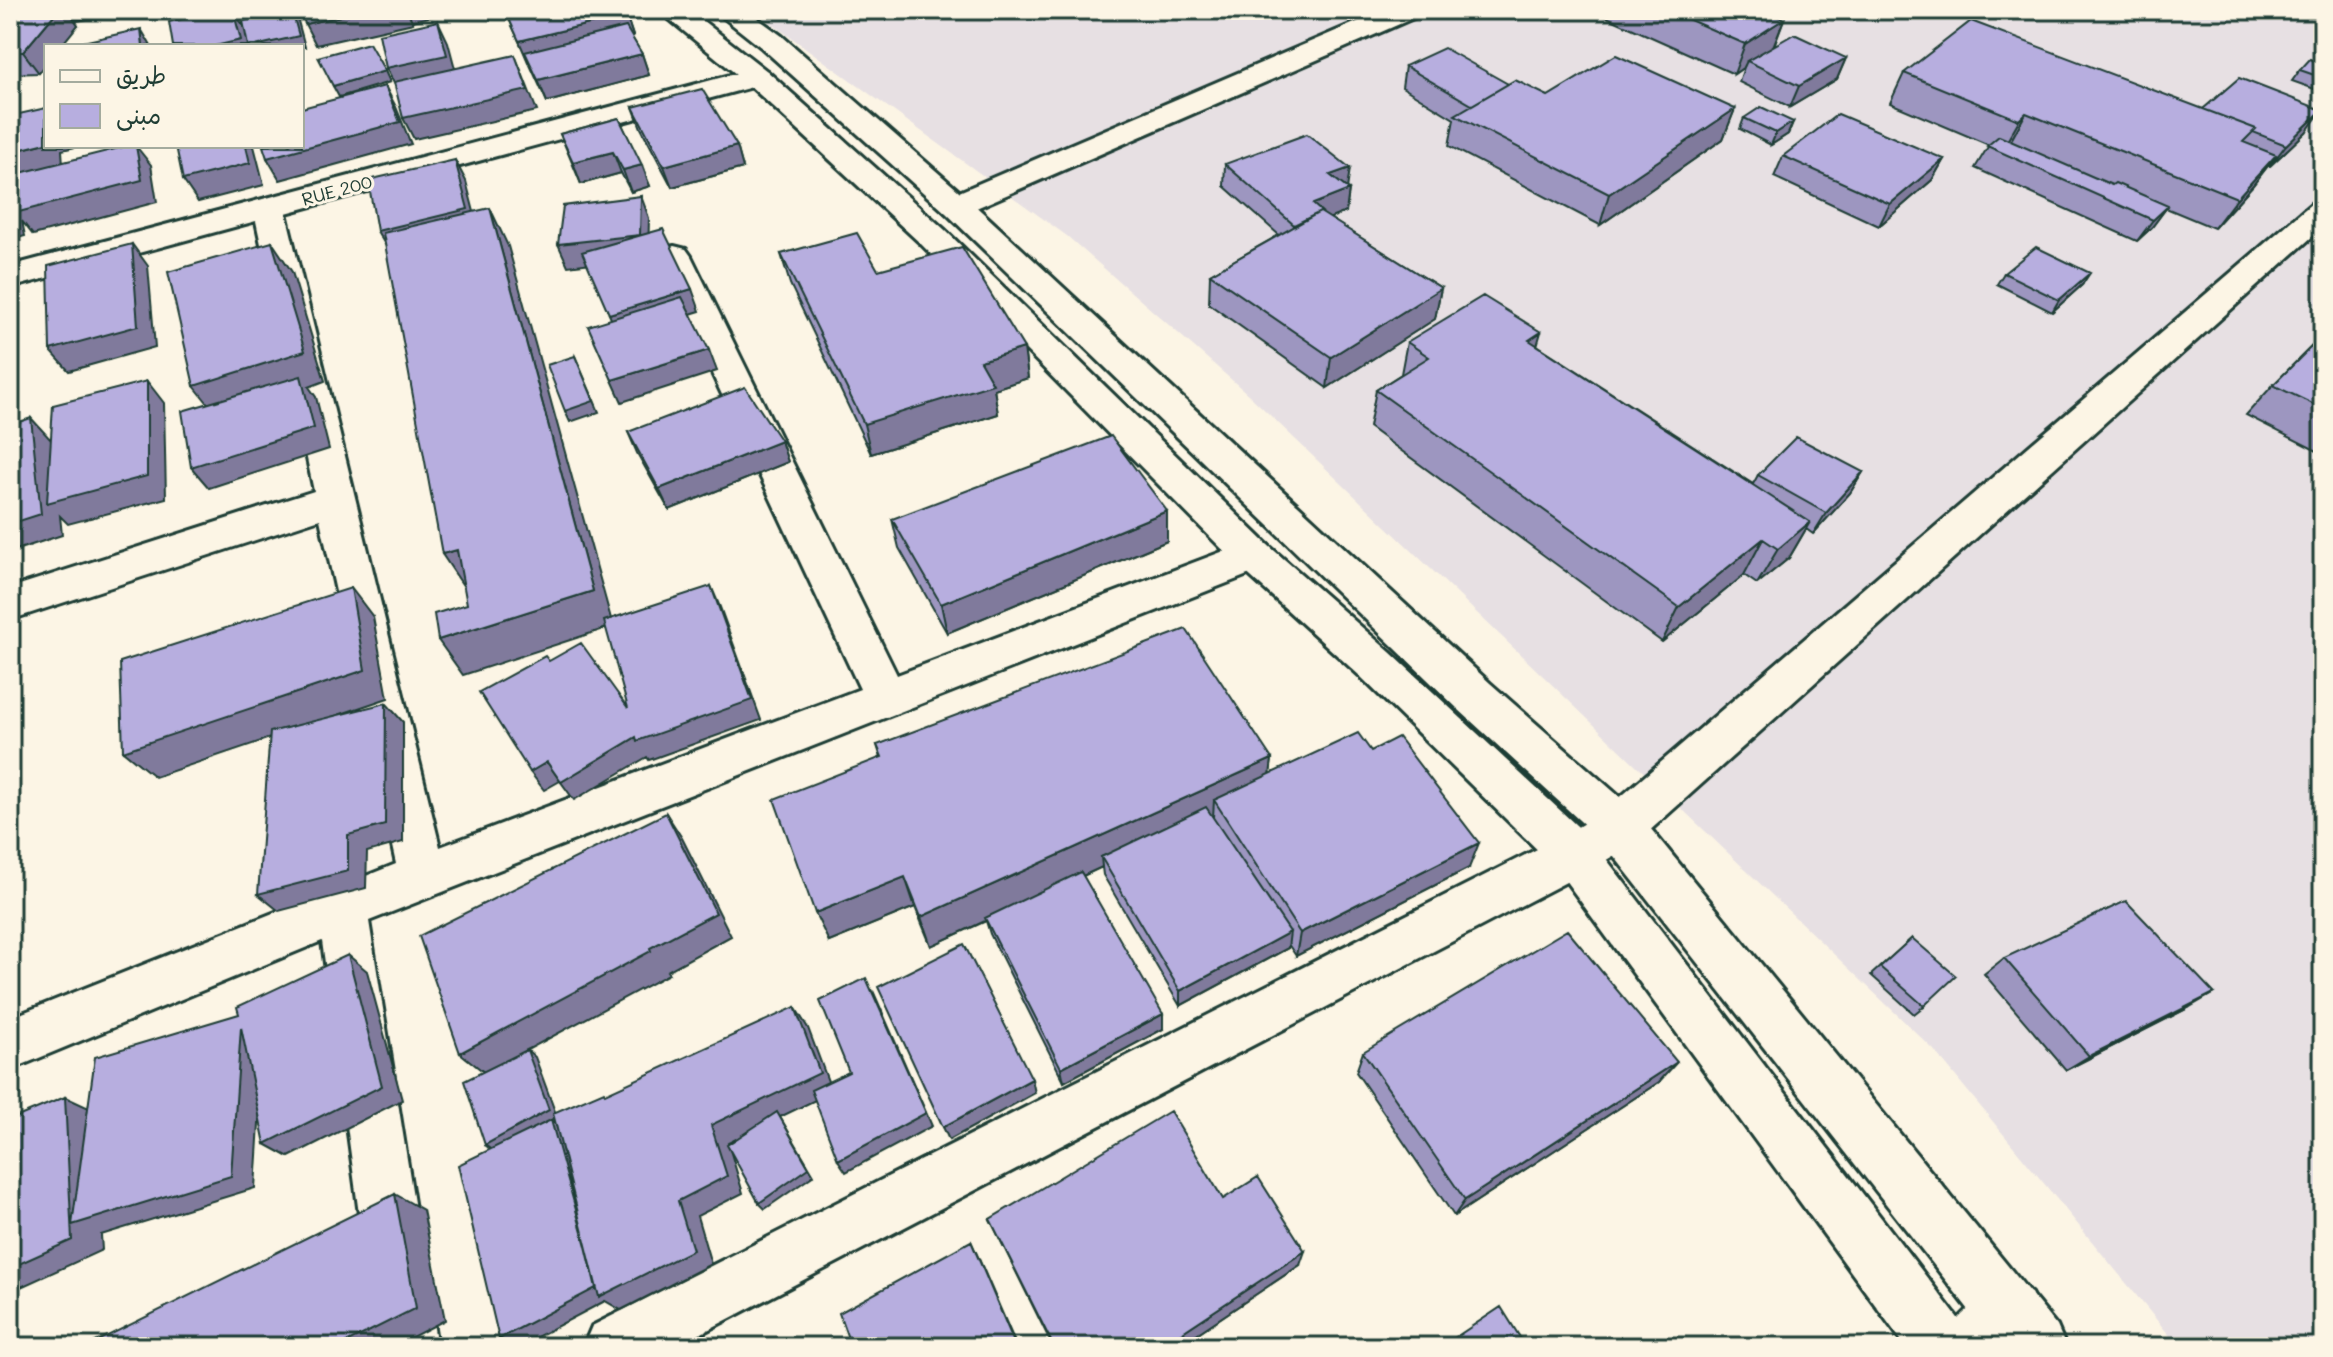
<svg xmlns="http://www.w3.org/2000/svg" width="2333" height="1357" font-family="Mali,'Playpen Sans Arabic',sans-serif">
<rect width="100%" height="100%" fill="#fcf5e5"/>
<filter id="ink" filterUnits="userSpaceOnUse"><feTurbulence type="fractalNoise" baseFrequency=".0125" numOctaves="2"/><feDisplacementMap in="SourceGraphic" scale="16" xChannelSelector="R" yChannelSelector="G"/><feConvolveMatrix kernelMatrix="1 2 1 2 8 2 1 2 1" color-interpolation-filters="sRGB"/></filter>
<g filter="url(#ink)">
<path fill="#e7e0e3" d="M753,10H2323V1347H2179L1933,1049L1249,395L1067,236Z"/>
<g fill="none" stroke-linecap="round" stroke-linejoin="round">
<defs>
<path id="minor" d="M32,10H96L92,16L82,18L10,30V14Z
M1385,10H1422L1418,16L967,212L956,215L945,212L940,205L945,198Z
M757,68L767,71L772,77L767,83L286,213L440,847L860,689L657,256L662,249L674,246L686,249L691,256L897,675L1240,545L1254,541L1268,545L1274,556L1268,567L369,921L437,1347H377L322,941L10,1070V1018L396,864L320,519L10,620V588L314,491L256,221L10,288V266Z
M2323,200V227L1637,842L1591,869L675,1347H583L592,1326L1557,839L1603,812L2312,203Z
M2010,1284L2031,1293L2040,1314L2031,1335L2017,1347H1941C1953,1316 1980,1297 2010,1284Z"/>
<path id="major" d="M658,10H689L767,71L944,229L1268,545L1390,652L1591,839L1964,1326L1973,1347H1906L1557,869L1360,676L1240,567L920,243L747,83Z
M714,10H746L782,36L967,198L1490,683L1637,812L2057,1326L2066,1347H1998L1603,842L1458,709L945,212L762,48Z"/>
</defs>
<use href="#minor" stroke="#1f3d34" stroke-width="6"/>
<use href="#major" stroke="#1f3d34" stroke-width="6"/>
<use href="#minor" fill="#fcf5e5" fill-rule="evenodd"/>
<use href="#major" fill="#fcf5e5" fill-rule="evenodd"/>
</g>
<path fill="#9d96c0" stroke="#1f3d34" stroke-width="2" d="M10,10H68L78,25L46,46V64L39,73L10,74Z
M505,10L626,15L633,36H631L642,54L649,75L547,102Z
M1591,10H1763L1784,19L1774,46L1846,58L1837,79L1790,107L1739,82L1744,67L1734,74Z
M2323,64V92L2292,81L2300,70Z
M1405,66L1508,84L1548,96L1735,109L1723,139L1600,225L1449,146L1454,119L1402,87Z
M1904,73L2203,109L2306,132L2270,166H2268L2253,185L2214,228L2166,208L2152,227L2137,241L1975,168L1989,145L1890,103Z
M633,107L737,146L743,168L672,187L641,128Z
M619,118L650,186L631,192L621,173L581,184L560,134Z
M1744,118L1793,122L1788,134L1771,145L1740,129Z
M1783,156L1944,159L1932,180L1879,226L1774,177Z
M1225,164L1347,189L1349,190L1346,212L1329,218L1441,288L1435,319L1327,388L1209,304L1210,274L1279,235L1224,186Z
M781,254L878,270L1024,348L1028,378L994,389L998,414L871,454L790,284Z
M2004,273L2082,285L2052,312L1997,284Z
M2323,335V454L2246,415L2273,385Z
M1407,342L1537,345L1753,484L1758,475L1863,472L1850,493L1813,534L1806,529L1789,558L1757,584L1744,575L1662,642L1369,427L1376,390L1401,374Z
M628,432L781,441L788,462L669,510L637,453Z
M1167,511V541L947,633L899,548L892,519Z
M877,745L1272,759L1270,774L1371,751L1469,868L1296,956L1288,944V948L1180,1006L1103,875L1102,867L1083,876L1163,1029L1064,1082L990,934L986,921L931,946L915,907L829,942L881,758Z
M1912,938L1924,1006L1914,1014L1871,975Z
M2004,958L2188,1008L2066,1070L1984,974Z
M1363,1052L1659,1082L1454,1216L1356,1072Z
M1223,1199L1300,1265L1177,1347H1053L990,1219Z"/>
<path fill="#807a9c" stroke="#1f3d34" stroke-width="2" d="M58,10H68L78,25L61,46H46V64L39,73L23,52Z
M233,10L245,28L250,46H215Z
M367,10H407L413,23L316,45L305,24Z
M407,10H460L412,21Z
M292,11L298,21L305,47L255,46Z
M626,15L633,36L528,62L519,41Z
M1784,19L1772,49L1747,61L1744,67L1734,74L1745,44Z
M438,21L448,42L457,76L397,89L386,68Z
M141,29L151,46H143Z
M642,54L649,75L547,102L538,80Z
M515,55L537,111L414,139L403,118Z
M1846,58L1837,79L1790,107L1799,86Z
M385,71L390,82L339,97L333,86Z
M385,86L396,107L411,144L280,180L267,158Z
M1735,109L1723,139L1600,225L1609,194Z
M2322,110L2306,132L2270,166L2286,145Z
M2026,113L2009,144L2002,150L2019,120Z
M1793,122L1788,134L1771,145L1776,133Z
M46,143V146H80L62,150L63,165L10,178V152Z
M136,146L151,165L157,202L33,235L22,221L25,236L10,240V186L16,194Z
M246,146H254L264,185L198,202L183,180Z
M737,146L743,168L672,187L664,166Z
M613,152L621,173L581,184L573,162Z
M2276,155L2253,185L2214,228L2237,198Z
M1944,159L1932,180L1879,226L1890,204Z
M455,160L466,181L479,231L390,253L377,231Z
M642,165L650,186L631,192L623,170Z
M1350,168L1347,189L1330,175Z
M1349,190L1346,212L1323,221L1292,246L1294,225L1313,204Z
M641,196L649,218L648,256L568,266L558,244Z
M2168,206L2152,227L2137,241L2153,220Z
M490,208L508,246L613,626L463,675L438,640L593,591Z
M272,242L292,272L325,381L309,387L316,397L329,449L209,488L191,467L218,416L194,386Z
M132,244L148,266L155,347L69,371L50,350Z
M2090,273L2082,285L2052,312L2059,300Z
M1441,288L1435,319L1327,388L1331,357Z
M692,289L700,311L618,336L609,314Z
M1541,332L1530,370L1529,340Z
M1024,348L1028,378L994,389L998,414L871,454L864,424L980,361Z
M709,350L717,371L622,402L612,380Z
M575,356L599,412L570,422L565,411Z
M147,381L164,403L166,498L68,524L60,516L62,535L10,552V524L31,418L51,440Z
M781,441L788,462L669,510L659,489Z
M1863,472L1850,493L1813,534L1826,513Z
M1167,511V541L947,633L941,604Z
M1810,522L1789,558L1757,584L1778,549Z
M1763,539L1744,575L1662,642L1679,607Z
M457,550L466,590L442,554Z
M711,586L720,607L761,720L649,760L647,757L574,800L561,782L636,737Z
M351,588L373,617L388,698L155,777L123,751Z
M386,703L403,722V842L367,852L366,888L279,911L258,894L348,835Z
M1272,759L1268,792L1214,800L1213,817L1101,857L1102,867L931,946L921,917Z
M547,762L560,781L544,790L530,772Z
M666,813L682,838L731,936L667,971L669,974L527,1050L535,1057L557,1117L551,1120L566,1133L678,1201L711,1125L795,1007L808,1028L832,1092L780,1117L814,1175L765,1209L759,1203L780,1118L728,1143L743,1193L697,1216L711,1264L621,1310L605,1301L518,1347L499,1339L494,1152L485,1145V1073L460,1053L650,948Z
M1479,843L1469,868L1296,956L1300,933Z
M905,877L915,907L829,942L815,913Z
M1290,932L1288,948L1180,1006V991Z
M348,955L367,971L402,1100L289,1157L265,1144Z
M874,993L932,1126L846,1172L838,1160Z
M2214,993L2188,1008L2066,1070L2089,1056Z
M1163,1014V1029L1064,1082L1061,1068Z
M241,1027L264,1042L255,1188L101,1235L102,1250L10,1292V1268L65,1097L93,1110Z
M1677,1062L1659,1082L1454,1216L1465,1200Z
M1032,1079L1035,1093L949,1140L943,1127Z
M395,1194L423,1210L445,1320L393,1347H338Z
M971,1241L976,1252L1017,1347H1016Z
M1305,1251L1300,1265L1177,1347H1160Z"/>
<path fill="#b7aedf" stroke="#1f3d34" stroke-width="2" d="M10,10H58L23,52H10Z
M221,10H233L241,40L215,46H173L169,22Z
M301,10H367L305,24Z
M505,10H624L626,15L519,41Z
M1667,10H1763L1784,19L1745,44Z
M292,11L299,36L255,46H248L243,21Z
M438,21L447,55L386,68L379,34Z
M1971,21L2256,129L2243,142L2276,155L2237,198L2026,113L2019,120L1904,73Z
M626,27L642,54L538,80L525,52Z
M141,29L143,46H65Z
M1794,34L1846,58L1799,86L1747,61Z
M369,43L385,71L333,86L318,57Z
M1444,48L1508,84L1472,105L1405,66Z
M515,55L528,90L403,118L394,82Z
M1616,55L1735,109L1609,194L1455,115L1515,80L1548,96Z
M2310,59L2323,64V78L2300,70Z
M2239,78L2322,110L2286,145L2253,132L2256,129L2203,109Z
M385,86L400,122L267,158L263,146H302V108Z
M702,89L737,146L664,166L633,107Z
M1761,107L1793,122L1776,133L1744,118Z
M46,108V143L10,152V116Z
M1838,114L1944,159L1890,204L1783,156Z
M619,118L642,165L623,170L613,152L573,162L560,134Z
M1307,134L1350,168L1330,175L1349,190L1313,204L1323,213L1320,212L1294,225L1225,164Z
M1999,136L2112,185L2115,183L2168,206L2153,220L1987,146Z
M127,146H136L142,180L15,213L12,175Z
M176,146H246L250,163L183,180Z
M455,160L468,209L377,231L368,180Z
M641,196L640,235L558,244L563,206Z
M490,208L593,591L438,640L434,614L467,604L457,550L442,554L383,233Z
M1320,212L1441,288L1331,357L1210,274Z
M663,229L692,289L609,314L582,252Z
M857,233L878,270L962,247L1024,348L980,361L993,384L864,424L781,254Z
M272,242L305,351L194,386L168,272Z
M132,244L138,326L50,350L48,266Z
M2036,247L2090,273L2059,300L2004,273Z
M1483,296L1541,332L1529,340L1810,522L1778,549L1763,539L1679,607L1376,390L1429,357L1407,342Z
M682,297L709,350L612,380L588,326Z
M2323,335V409L2273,385Z
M575,356L594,401L565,411L547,365Z
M301,376L314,428L191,467L182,411Z
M147,381V476L47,503L53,405Z
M745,387L781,441L659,489L628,432Z
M31,418L41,514L10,524V425Z
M1111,436L1167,511L941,604L892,519Z
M1796,437L1863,472L1826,513L1758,475Z
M711,586L752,700L637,741L636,737L561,782L547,762L530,772L479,692L545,656L549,661L581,643L628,708L604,621Z
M351,588L365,670L123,751L120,662Z
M1186,629L1272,759L921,917L905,877L815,913L774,799L882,757L877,745Z
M386,703L385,825L348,835V871L258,894L270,732Z
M1358,733L1371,751L1398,737L1479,843L1300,933L1214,800Z
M1206,807L1290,932L1180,991L1101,857Z
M666,813L716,913L650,948L651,951L460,1053L419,936Z
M1081,872L1163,1014L1061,1068L985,918Z
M2126,901L2214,993L2089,1056L2004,958Z
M1567,930L1677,1062L1465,1200L1363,1052Z
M1912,938L1956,976L1924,1006L1880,967Z
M964,944L1032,1079L943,1127L878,987Z
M348,955L382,1086L265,1144L241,1027L231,1176L72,1225L95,1057L239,1014L237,1007Z
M866,978L926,1113L838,1160L811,1090L849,1072L820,1001Z
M795,1007L820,1073L711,1125L727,1176L678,1201L693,1250L599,1297L553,1113L604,1091L605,1094Z
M527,1050L549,1110L485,1145L464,1081Z
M65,1097L72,1240L10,1268V1120Z
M1170,1111L1223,1199L1258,1177L1305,1251L1160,1347H1054L990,1219Z
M777,1112L809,1168L759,1203L727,1145Z
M551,1120L586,1246L596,1288L499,1339L458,1165Z
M395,1194L416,1308L338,1347H87V1346Z
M971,1241L1016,1347H851L839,1313Z
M1501,1307L1526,1347H1441Z"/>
</g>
<g text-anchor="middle" stroke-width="6" stroke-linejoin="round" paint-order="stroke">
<g font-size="18" fill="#1f3d34" stroke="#fcf5e5">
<text transform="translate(337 191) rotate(-15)" y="6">RUE 200</text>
</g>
</g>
<rect width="2333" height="1357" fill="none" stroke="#fcf5e5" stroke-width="40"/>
<rect x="20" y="20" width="2293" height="1317" fill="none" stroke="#1f3d34" stroke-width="3" filter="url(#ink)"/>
<rect x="44" y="44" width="260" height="104" fill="#fcf5e5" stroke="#a4ab9e" stroke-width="2"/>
<rect x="60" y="70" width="40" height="12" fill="#fcf5e5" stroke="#a4ab9e" stroke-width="2"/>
<text x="116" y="84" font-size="24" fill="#1f3d34">طريق</text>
<rect x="60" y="104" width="40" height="24" fill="#b7aedf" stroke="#a4ab9e" stroke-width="2"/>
<text x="116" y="124" font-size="24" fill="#1f3d34">مبنى</text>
</svg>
